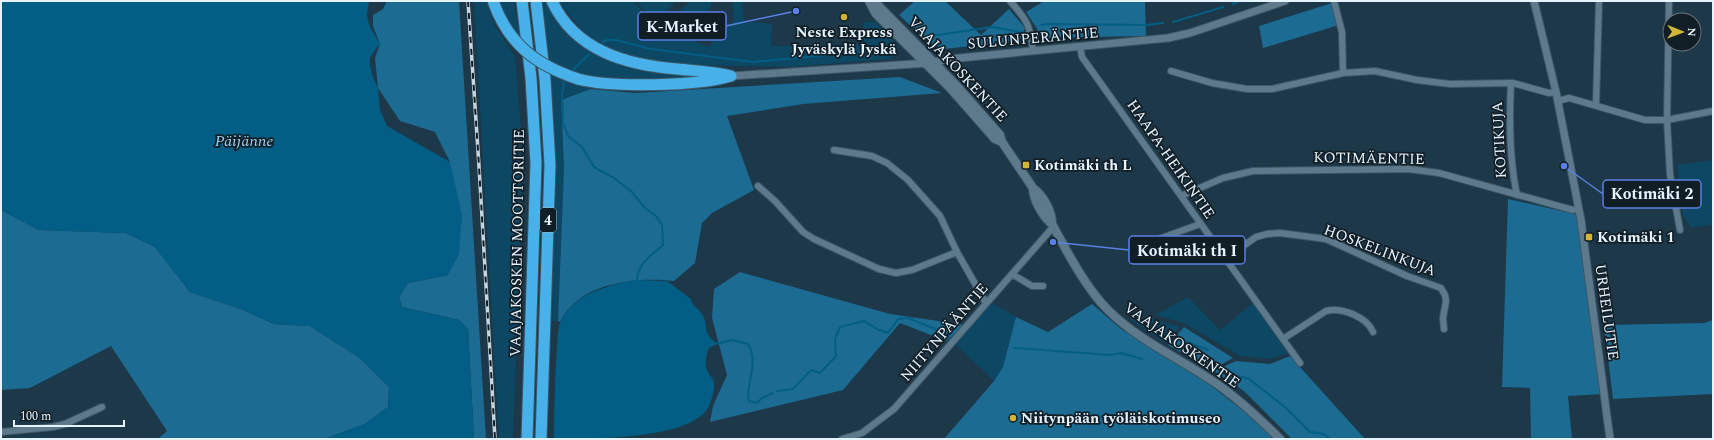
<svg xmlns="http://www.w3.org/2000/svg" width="1714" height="440" font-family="Spectral,serif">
<rect width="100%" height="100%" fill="#1d3848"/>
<path fill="#0c4764" d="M474,1H486L495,26L515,56L521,129V221L513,439H499Z
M500,1H514L520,40L510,26Z
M541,1H548L592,51L720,76L653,80L601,79L565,72L564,80L587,86L591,89L561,100L564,167L558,321H552L555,165L553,100Z
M558,1H632L656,23L662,27L666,22L684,37L708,47L734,20L732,1H742L744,21L772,24L771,46L859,44L864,22H876L896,44L897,54L889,59L789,67L678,65L630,57L606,47L585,34Z
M635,1H676L657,22Z
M690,1H711V7L689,32L684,33L673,25V18Z
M1713,160V224L1691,228L1683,215L1677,165Z
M1188,297L1220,330L1254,302L1289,353L1270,359L1240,356L1184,323L1155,315Z
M989,301L1016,317L1003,367L994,381L953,342Z
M1130,319H1154L1180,327L1165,343Z"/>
<path fill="#1b6b93" d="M387,1H459L486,439H474L468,329L459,320L402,307L399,297L408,283L448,275L450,162L435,132L400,121L378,88L375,58L380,44L373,26V15L383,9Z
M915,1H945L981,35L1009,9L1025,28L1019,41L944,49L929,43L899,15Z
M1044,1H1145L1146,36L1043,38L1026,12Z
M1332,3L1339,25L1263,48L1259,26Z
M900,77L942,93L803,104L727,116L754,190L712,213L702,223L695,263L674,281C636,277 580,282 560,322L558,321L564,167L561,100L591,89L635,93Z
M1508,199L1579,215L1602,394L1568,396L1572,439H1531L1530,388L1502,387Z
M1,210L39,230L126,233L155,247L190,292L241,309L274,324L310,326L360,358L389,387L388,407L365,424L324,439H158L167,431L111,346L30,388L1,390Z
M740,272L890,314L966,325L946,341L900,323L843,390L710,422L713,406L727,375L712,318L714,289Z
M1092,304L1121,329L1209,384L1251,417L1273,439H944L994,381L1003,367L1016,317L1048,332Z
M1713,320V394L1613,399L1604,325L1704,323Z
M1184,327L1233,358L1211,370L1168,345Z
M1290,356L1365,439H1292L1244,391L1214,371L1236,361L1270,364Z"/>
<path fill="#035e85" d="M1,1H368C370,6 367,9 367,14C367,26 375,34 380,44L370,57V65L372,75L378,88L380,110L387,126L450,162L462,215L459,254L448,275L408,283L399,298L402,307L459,320L468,329L474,439H324L365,424L388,407L389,387L360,358L310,326L274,324L241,309L190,292L155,247L126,233L39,230L1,210Z
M637,280L667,281L691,299C692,306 698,308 702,314C710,326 700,330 715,342V345L709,348C706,355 704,365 708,372C709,375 712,377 713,379C716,387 712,399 709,406C693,440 590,439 554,439C554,408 555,378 557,347C558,337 557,326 563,317C577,293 611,284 637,280Z"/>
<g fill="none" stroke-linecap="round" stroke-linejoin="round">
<path stroke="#035e85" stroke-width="2" d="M1233,4L1240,1
M1173,22L1223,7
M1041,25L1048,24L1146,25L1163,23
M924,37L992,27L1027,33
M603,42L607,40H616L651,49L753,62L857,52L894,46
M573,70L589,54
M564,82L562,94L563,123L568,136L582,147L594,167L614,178L632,192L645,208L656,216L662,225L663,245C651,256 638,263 637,280
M1179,339L1208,350
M715,344L732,340L748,344C760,362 744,390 749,401L757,403L762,398L773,393
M1015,348L1110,355L1121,353L1142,359
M1234,375L1249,379L1286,408L1310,432L1324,434L1330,439
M777,391L793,389L811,370L820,373L836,356L835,339L840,327L864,321L877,329L888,333L898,319L908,318L948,334"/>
<defs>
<path id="minor" d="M1010,1C1027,20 1030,25 1033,50
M1334,1L1342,32L1343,73
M1669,1L1667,120L1670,175L1680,230
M1080,46L1082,57L1300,363
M1171,71L1212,83L1247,89H1272L1343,73L1375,71L1417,80L1450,84L1513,83L1549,93L1556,92
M1511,83C1509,121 1509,158 1517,195
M1558,101L1569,98L1645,120H1667L1713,111
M1596,105L1599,1
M834,150L872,156L887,163L908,180L940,216L957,252L986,303
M758,186L775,201L803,232L814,239L879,269L896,273L912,270L957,252
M1181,196L1223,178L1253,171L1409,169L1439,173L1573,210L1579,208
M1148,243L1200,224
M1225,259L1256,237L1267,234L1280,233L1326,239L1407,276L1441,288L1445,295L1446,301L1443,318L1444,329
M1012,274L1032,286H1043
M1283,339L1326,311C1342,307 1367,317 1373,332
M1,432L53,427L65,424L102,407
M842,439L862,433L894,409L1054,226"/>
<path id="tertiary" d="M1534,1L1556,92L1581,220L1610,439
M731,76L929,63L949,59L1168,38L1190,33L1285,1"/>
<path id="secondary" d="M869,1L876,14L951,89L995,139L1002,142
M874,1L956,85L1000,135L1002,142L1033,188C1043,195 1052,211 1052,224
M1033,188C1033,200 1043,217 1052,224C1066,250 1087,290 1108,310C1138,340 1177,357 1211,380C1236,396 1259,418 1280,439"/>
<path id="motorway" d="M522,1L531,78L536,163L527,439
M536,1L545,79L550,165L541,439
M552,1C575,51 627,65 677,69C695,71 713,71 731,76
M578,79C612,88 698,86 731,76"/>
</defs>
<use href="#minor" stroke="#3e5664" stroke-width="8"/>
<use href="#tertiary" stroke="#3e5664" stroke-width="9"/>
<use href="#secondary" stroke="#3e5664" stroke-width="10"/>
<use href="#motorway" stroke="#3e5664" stroke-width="13"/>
<use href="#minor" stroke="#5d7a8c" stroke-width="6"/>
<use href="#tertiary" stroke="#5d7a8c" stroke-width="7"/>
<use href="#secondary" stroke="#5d7a8c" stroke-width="8"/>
<use href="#motorway" stroke="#48b1ea" stroke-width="11"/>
<defs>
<path id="rail" d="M468,1L479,166L495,439"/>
</defs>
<use href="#rail" stroke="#c5d6e1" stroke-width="3.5"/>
<use href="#rail" stroke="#121e25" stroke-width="2" stroke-dasharray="6" stroke-linecap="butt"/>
<defs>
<path id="motorway-bridge" d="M493,1C508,44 536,65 578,79"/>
</defs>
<use href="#motorway-bridge" stroke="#3e5664" stroke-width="13" stroke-linecap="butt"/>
<use href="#motorway-bridge" stroke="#48b1ea" stroke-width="11"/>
</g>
<g fill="#d3b635" stroke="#121e25" stroke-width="1.5">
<circle cx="844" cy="17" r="4"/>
<rect x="1022" y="161" width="8" height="8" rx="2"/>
<rect x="1585" y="233" width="8" height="8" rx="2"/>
<circle cx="1013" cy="418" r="4"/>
</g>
<g text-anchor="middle" stroke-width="3.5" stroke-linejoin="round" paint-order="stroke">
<rect fill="#121e25" stroke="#a6b4be" stroke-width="1" x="540" y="208" width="16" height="24" rx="3"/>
<g font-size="14" font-weight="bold" fill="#e5f4ff">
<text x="548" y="225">4</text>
</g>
<g font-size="15" font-weight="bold" fill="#e5f4ff" stroke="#121e25" text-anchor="start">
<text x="844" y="37" text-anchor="middle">Neste Express<tspan x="844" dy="17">Jyväskylä Jyskä</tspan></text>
<text x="1034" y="170">Kotimäki th L</text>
<text x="1597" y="242">Kotimäki 1</text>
<text x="1021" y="423">Niitynpään työläiskotimuseo</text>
</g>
<g font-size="15" fill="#e5f4ff" stroke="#121e25">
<text transform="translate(1033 38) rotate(-5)" y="5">SULUNPERÄNTIE</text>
<text transform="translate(958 69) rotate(47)" y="5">VAAJAKOSKENTIE</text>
<text transform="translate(1499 140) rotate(-93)" y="5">KOTIKUJA</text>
<text transform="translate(1369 158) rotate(1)" y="5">KOTIMÄENTIE</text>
<text transform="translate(1171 159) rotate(55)" y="5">HAAPA-HEIKINTIE</text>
<text transform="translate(517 243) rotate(-89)" y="5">VAAJAKOSKEN MOOTTORITIE</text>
<text transform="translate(1380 250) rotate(21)" y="5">HOSKELINKUJA</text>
<text transform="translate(1607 312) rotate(82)" y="5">URHEILUTIE</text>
<text transform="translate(944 332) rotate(-49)" y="5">NIITYNPÄÄNTIE</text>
<text transform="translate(1182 345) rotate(35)" y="5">VAAJAKOSKENTIE</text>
</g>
<g font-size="16" font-style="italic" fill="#9ad2f5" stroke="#121e25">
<text x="244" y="146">Päijänne</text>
</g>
</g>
<path fill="none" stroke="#5980e4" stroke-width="1.5" d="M796 11L726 26M1564 166L1603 194M1053 242L1129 250"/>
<g fill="#5980e4" stroke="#121e25" stroke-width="1.5">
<circle cx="796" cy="11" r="4"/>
<circle cx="1564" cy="166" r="4"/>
<circle cx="1053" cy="242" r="4"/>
</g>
<g fill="#121e25" stroke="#5980e4" stroke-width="1.5">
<rect x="638" y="12" width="88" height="28" rx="4"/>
<rect x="1603" y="180" width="98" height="28" rx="4"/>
<rect x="1129" y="236" width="116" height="28" rx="4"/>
</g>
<g font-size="16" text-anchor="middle" font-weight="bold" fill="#e5f4ff">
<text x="682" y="32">K-Market</text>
<text x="1652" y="199">Kotimäki 2</text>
<text x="1187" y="256">Kotimäki th I</text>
</g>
<rect width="1714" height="440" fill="none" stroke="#e5f4ff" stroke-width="4"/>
<g transform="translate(1682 32) rotate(91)"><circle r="19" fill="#121e25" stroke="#66747c"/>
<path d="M0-3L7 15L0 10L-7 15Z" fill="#d3b635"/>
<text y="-6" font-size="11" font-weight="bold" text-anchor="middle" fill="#e5f4ff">N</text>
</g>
<path d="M14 420v6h110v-6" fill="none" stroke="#e5f4ff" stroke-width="2"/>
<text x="20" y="420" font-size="12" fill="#e5f4ff" stroke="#121e25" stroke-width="3" paint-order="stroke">100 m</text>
</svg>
